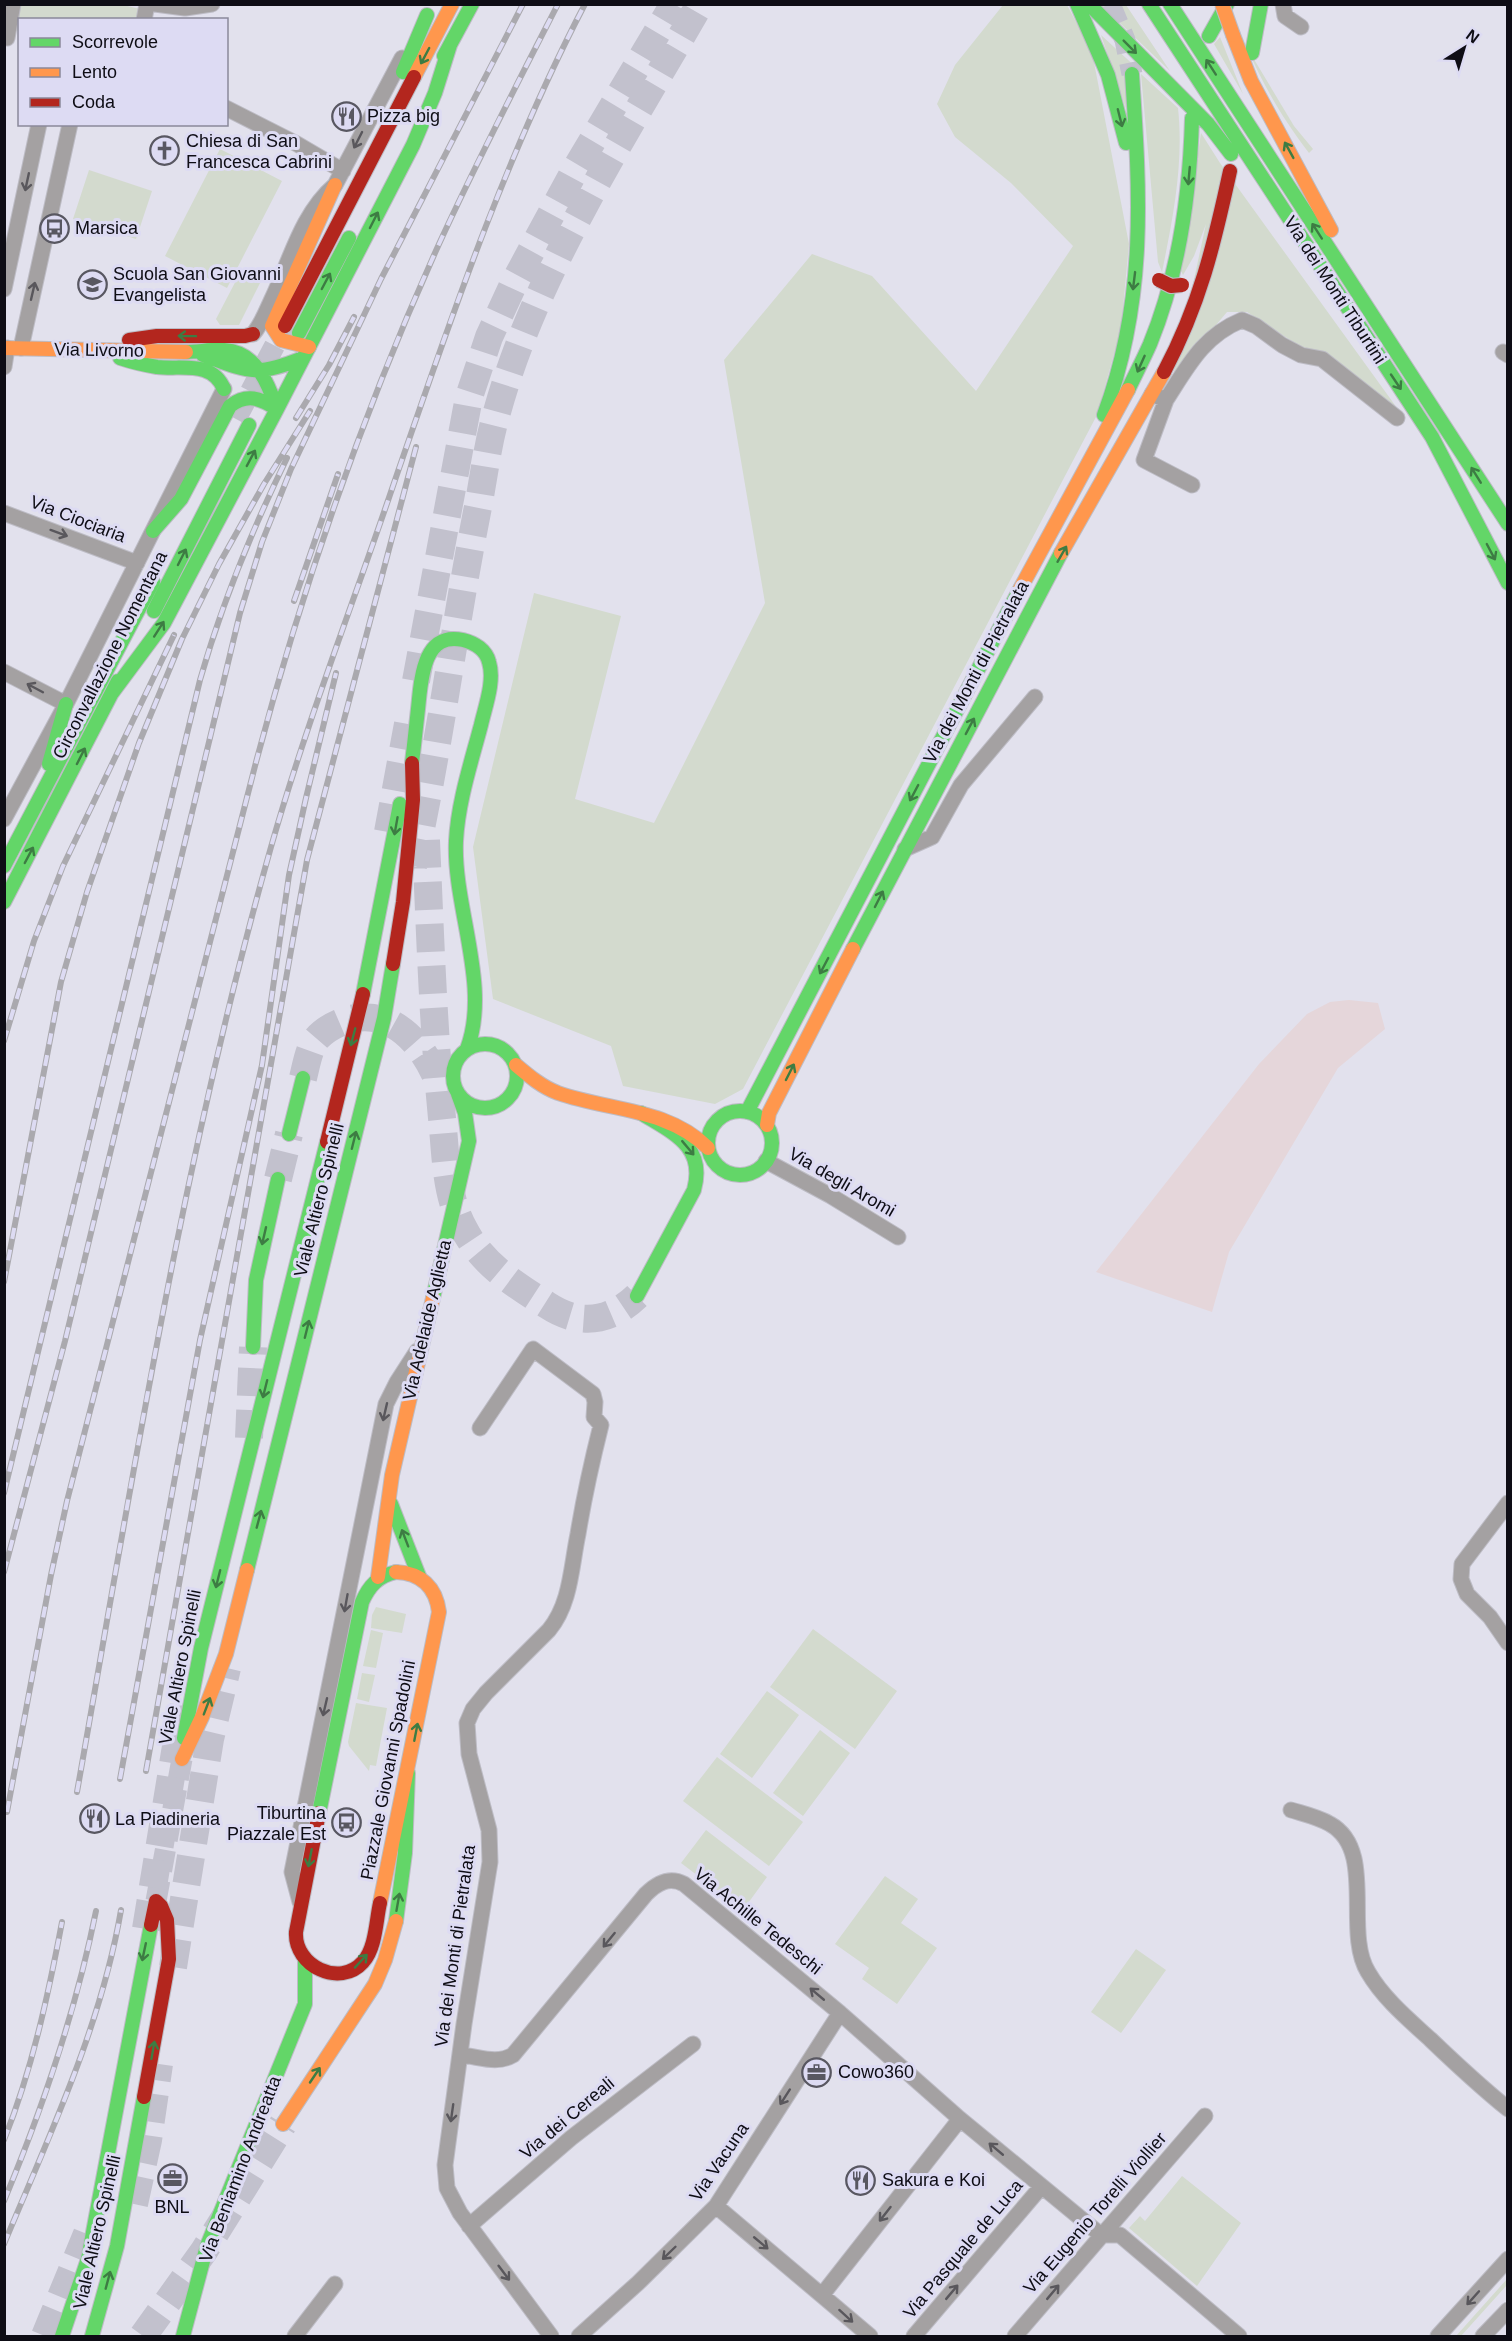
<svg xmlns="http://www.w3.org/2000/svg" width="1512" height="2341" font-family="Arial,sans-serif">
<rect width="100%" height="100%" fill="#e2e1ed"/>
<path fill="#e5d6da" d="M1349,1000L1378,1003L1385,1029L1338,1068L1229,1252L1212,1312L1096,1272L1259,1064L1307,1014L1330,1002Z"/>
<path fill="#d3dace" d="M119,4L140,9L138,19L20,20L19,31L14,30L19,5Z
M1003,5H1067L1092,52L1129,244L1121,329L1097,415L743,1089L715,1104L623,1086L611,1046L493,999L473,847L534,593L621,616L575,799L654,823L765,603L724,360L812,254L872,276L976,391L1073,246L1011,183L955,137L937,104L955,65Z
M1101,5H1126L1170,71Z
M1101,35L1139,70L1126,109Z
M1220,37L1243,94L1214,44Z
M1246,46L1294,126L1313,149L1309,153C1281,116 1265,88 1246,46Z
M1141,74L1178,108C1184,163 1173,218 1162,272L1158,262Z
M1201,133L1220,163L1405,419L1335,360L1298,345L1247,312H1227L1173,376L1206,224L1194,256L1183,275L1181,271Z
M220,149L282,181L227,288L165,256Z
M89,170L152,191L136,239L73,219Z
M241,271L261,281L239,325H220L216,319Z
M376,1607L406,1614L402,1633L371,1628L372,1615Z
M813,1629L897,1691L855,1749L770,1687Z
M371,1630L383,1633L376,1668L363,1666Z
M362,1673L375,1675L369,1702L357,1699Z
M767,1691L799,1715L752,1778L720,1754Z
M356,1703L387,1708L376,1766L370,1765L369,1771L349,1746L348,1742Z
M820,1730L850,1753L803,1816L773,1793Z
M717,1757L803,1822L769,1866L683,1801Z
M706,1830L767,1877L743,1910L681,1863Z
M885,1876L918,1899L901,1923L937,1948L897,2004L862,1979L869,1968L835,1944Z
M1136,1949L1166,1970L1121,2033L1091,2012Z
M1182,2176L1241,2223L1197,2286L1129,2228L1140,2216L1145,2221Z
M1507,2279V2285L1461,2336H1456Z"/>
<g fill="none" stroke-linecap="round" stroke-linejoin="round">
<path stroke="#c2c1cd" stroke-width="21" stroke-dasharray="21 10" stroke-linecap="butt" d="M1110,4L1125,40L1132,74
M236,419L285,326
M156,1901L182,1759"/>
<path stroke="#c2c1cd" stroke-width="28" stroke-dasharray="28 14" stroke-linecap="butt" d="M416,681L469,397L489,337L514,283L575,170L674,4
M388,832L408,724
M426,840C430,932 433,1025 442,1118C446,1155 445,1194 464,1229C482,1264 514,1284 547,1305C579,1326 609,1323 637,1296
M413,866C439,749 454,629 477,512C484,478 487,445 497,412C536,270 627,132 700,4
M303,1078C306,1066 308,1053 314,1042C321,1032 333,1025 344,1021C387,1006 419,1039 435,1074
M278,1179L289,1134
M249,1438L253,1347
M146,1929L179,1728L184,1706
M173,1967L210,1739L227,1668
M134,2204L148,2140L159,2064
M45,2336L87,2234
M143,2336L204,2251L283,2124"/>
<defs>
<path id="street" d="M155,4L185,8L212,4
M1283,4L1285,16L1301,27
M144,20L147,4
M7,38L13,4
M226,108L297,144L343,171
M4,289L39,124
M253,334C261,325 266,312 271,301C290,262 301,214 335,185L402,58
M21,348L70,124
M1503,352L1508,355
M4,367L7,348
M1152,394L1166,400C1188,366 1203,336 1242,320L1256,326L1282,345L1301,355L1322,359L1397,418
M1166,400L1144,460L1192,485
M4,513L137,563
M4,672L66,704
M4,819L66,704L224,389
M905,849L932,837L961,785L1035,697
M766,1161L831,1196L898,1237
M480,1428L533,1349L593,1394L595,1402L594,1417L601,1425C592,1461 584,1497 578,1534C571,1567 571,1603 549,1630L486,1693L473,1709L467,1723L469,1754L489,1830L490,1862L464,2024L445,2165L447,2188L460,2213L551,2336
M1508,1503L1462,1564L1461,1579L1467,1594L1490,1617L1508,1643
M1291,1810C1304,1814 1318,1817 1330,1824C1377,1850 1343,1931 1368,1972C1383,1998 1408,2019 1430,2039C1455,2063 1481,2087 1508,2109
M300,1902L292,1872L386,1404L397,1382L417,1351
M460,2055C478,2056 496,2065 513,2055L646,1894C657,1883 669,1876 684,1884L840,2013L960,2119L1101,2235
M716,2206L870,2336
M469,2226L571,2138L693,2044
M1101,2235H1120L1239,2336
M822,2295L960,2119
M295,2336L335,2284
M579,2336L638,2283L716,2206L840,2013
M914,2336L1041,2187
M1015,2336L1205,2116
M1438,2336L1508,2259
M1483,2336L1508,2310"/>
<path id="fast" d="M1077,4L1108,75L1126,143
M1089,4L1208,124L1231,154
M1149,4L1432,437L1508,583
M1170,4L1508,524
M1209,36L1227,4
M1252,53L1261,4
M444,56L472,4
M403,72L427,15
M299,333L349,238
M186,352C199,352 211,349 224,350C256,352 268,383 277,409
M203,355C249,372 256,377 303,358
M120,358C132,362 145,365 157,367C182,370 212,360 224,389
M1128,390C1135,375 1143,360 1150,344C1179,273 1190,194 1192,118
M1104,415C1147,299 1140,194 1132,74
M153,531L181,499L230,406C247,393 260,398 277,409
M154,611L249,425
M112,693L164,623L277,409L413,145L435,93L450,45
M412,763C414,745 416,727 418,709C421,682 422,631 463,640C475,643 486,650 489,662C495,681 485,707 481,725C471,763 458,802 456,841C453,907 491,986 467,1049
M49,764L66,704
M4,866L153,582
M4,902L118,681
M853,949L1061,553
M363,994L400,804
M453 1076a32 32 0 1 1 64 0a32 32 0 1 1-64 0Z
M708 1143a32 32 0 1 1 64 0a32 32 0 1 1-64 0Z
M747,1112L1019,591
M289,1134L303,1078
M637,1296L694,1190C706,1146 673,1133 641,1113
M433,1298L469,1141L465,1113L458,1094
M253,1347L256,1280L278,1179
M391,1504L419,1576
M247,1570L384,1018L393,964
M184,1738L201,1648L327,1142
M319,1813L362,1602C369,1586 378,1576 396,1572
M396,1921L405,1853L408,1773
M62,2336L88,2259L151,1925
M92,2336L117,2246L144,2097
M183,2336L207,2246L305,2004V1960"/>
<path id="slow" d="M1233,35L1251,81L1331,230
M414,77L452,4
M309,347L281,340L272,326L335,185
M4,348L186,352
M1061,553L1164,372
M1019,591L1128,390
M516,1065C529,1076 542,1087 558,1093C610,1111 667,1108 708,1148
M767,1125L769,1113L853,949
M378,1577L392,1475L433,1298
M182,1759L202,1717L226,1654L247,1570
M380,1903L439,1612C436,1587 421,1573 396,1572
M283,2124L375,1984L385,1960L396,1921"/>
<path id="jam" d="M285,326L414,77
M129,340L157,336H245L253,334
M1164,372C1200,304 1214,245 1230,171
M393,964L403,902L413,800L412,763
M327,1142L363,994
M319,1813L296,1932C294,1966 340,1988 363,1962C376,1948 376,1920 380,1903
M144,2097L169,1959L167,1920L161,1906L156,1901L151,1925"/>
</defs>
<use href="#street" stroke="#bdbcc5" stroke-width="17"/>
<use href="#fast" stroke="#bdbcc5" stroke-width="16"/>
<use href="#slow" stroke="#bdbcc5" stroke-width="16"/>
<use href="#jam" stroke="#bdbcc5" stroke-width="16"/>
<use href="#street" stroke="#a4a1a2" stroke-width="15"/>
<use href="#fast" stroke="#63d668" stroke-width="14"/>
<use href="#slow" stroke="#ff974d" stroke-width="14"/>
<use href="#jam" stroke="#b3261e" stroke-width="14"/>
<defs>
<path id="rail" d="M296,418L329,365L354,317
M294,601L338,474
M4,1041L34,941L63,866L174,635
M4,1282L61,982L87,892L139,743L182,639L219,564L264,484L310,411
M4,1493L200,680C222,603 252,530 287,458
M4,1572L65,1341L240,613L262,542L291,469L381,279L523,4
M146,1771L307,860L416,447
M120,1779L200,1340L262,1065L289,875L306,798L336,673
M77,1792C133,1476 183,1157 271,847C306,724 353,604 394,483C450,321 505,157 585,4
M7,1812L51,1575L67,1501L255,766C302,588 363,412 439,244C476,163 517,84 558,4
M4,2140C32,2070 48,1996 62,1922
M4,2201C43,2107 76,2011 96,1911
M4,2244C49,2136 101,2027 121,1910"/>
</defs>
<use href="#rail" stroke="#aaa9ae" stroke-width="6"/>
<use href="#rail" stroke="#dddbf3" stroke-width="4" stroke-dasharray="11" stroke-linecap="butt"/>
<defs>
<path id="slow-bridge" d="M1222,4L1233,35"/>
<path id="jam-bridge" d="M1159,280L1171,286L1182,285"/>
</defs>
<use href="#slow-bridge" stroke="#bdbcc5" stroke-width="16" stroke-linecap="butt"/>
<use href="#jam-bridge" stroke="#bdbcc5" stroke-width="16" stroke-linecap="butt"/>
<use href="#slow-bridge" stroke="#ff974d" stroke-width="14"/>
<use href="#jam-bridge" stroke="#b3261e" stroke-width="14"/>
</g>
<defs><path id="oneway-shaft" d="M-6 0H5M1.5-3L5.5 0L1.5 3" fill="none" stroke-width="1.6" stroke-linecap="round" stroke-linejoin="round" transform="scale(1.5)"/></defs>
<g stroke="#3d7c43">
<use href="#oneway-shaft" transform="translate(1130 47) rotate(45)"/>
<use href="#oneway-shaft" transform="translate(425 56) rotate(118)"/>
<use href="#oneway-shaft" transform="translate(1211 67) rotate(-123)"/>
<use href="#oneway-shaft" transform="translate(1120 118) rotate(76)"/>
<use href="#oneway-shaft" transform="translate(1289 150) rotate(-119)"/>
<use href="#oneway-shaft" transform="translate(1189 176) rotate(95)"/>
<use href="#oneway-shaft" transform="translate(374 220) rotate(-63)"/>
<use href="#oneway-shaft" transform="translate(1317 231) rotate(-123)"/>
<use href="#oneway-shaft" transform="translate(326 281) rotate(-62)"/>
<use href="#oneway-shaft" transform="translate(1134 281) rotate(97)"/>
<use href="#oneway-shaft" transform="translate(187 336) rotate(-179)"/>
<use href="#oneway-shaft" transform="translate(1141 364) rotate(114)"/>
<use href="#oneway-shaft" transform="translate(1396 382) rotate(56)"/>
<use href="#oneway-shaft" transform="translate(251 458) rotate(-62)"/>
<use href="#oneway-shaft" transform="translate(1476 475) rotate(-122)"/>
<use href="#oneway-shaft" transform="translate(1491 552) rotate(62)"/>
<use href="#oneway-shaft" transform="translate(1062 554) rotate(-60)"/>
<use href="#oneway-shaft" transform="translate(182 557) rotate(-63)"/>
<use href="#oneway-shaft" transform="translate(159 629) rotate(-57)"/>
<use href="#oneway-shaft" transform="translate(970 726) rotate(-62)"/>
<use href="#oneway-shaft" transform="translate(81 756) rotate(-63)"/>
<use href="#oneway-shaft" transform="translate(914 793) rotate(118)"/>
<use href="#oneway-shaft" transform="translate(396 826) rotate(100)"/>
<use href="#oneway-shaft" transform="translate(29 855) rotate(-62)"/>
<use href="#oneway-shaft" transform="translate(879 899) rotate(-63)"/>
<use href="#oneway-shaft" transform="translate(824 966) rotate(118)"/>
<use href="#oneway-shaft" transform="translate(353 1037) rotate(105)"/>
<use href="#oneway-shaft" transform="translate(790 1072) rotate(-63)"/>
<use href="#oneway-shaft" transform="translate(354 1140) rotate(-76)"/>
<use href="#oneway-shaft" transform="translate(688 1148) rotate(50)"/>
<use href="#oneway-shaft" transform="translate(264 1236) rotate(103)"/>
<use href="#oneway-shaft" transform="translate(307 1329) rotate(-76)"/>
<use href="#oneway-shaft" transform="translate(265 1389) rotate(104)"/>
<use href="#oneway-shaft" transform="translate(259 1519) rotate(-75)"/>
<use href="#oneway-shaft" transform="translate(405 1538) rotate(-111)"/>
<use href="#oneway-shaft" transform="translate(218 1579) rotate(104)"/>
<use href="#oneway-shaft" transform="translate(207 1706) rotate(-69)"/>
<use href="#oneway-shaft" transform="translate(416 1732) rotate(-79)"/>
<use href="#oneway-shaft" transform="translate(310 1858) rotate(101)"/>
<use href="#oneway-shaft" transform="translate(398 1902) rotate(-80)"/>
<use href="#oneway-shaft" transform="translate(144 1952) rotate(102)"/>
<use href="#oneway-shaft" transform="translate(361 1961) rotate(-47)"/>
<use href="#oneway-shaft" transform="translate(153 2050) rotate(-80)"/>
<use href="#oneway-shaft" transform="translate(315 2075) rotate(-56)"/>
<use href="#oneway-shaft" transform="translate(108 2280) rotate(-75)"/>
</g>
<g stroke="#59575c">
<use href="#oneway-shaft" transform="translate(358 140) rotate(117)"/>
<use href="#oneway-shaft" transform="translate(27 182) rotate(102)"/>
<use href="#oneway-shaft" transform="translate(33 291) rotate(-77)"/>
<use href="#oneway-shaft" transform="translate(59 533) rotate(20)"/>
<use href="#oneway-shaft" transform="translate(35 688) rotate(-152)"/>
<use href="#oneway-shaft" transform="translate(385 1412) rotate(103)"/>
<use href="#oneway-shaft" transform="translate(346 1603) rotate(100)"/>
<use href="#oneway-shaft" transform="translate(325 1707) rotate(103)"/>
<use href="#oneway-shaft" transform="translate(609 1940) rotate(129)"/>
<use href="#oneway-shaft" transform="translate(817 1994) rotate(-140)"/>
<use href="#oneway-shaft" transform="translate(785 2097) rotate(123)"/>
<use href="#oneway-shaft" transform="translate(452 2113) rotate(98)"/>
<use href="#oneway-shaft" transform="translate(996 2149) rotate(-140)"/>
<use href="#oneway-shaft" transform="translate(885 2214) rotate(128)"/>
<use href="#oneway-shaft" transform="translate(761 2243) rotate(40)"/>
<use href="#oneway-shaft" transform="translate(669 2253) rotate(136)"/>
<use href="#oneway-shaft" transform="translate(504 2273) rotate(53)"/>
<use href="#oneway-shaft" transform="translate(952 2292) rotate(-50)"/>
<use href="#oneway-shaft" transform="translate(1053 2292) rotate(-50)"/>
<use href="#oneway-shaft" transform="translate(1473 2298) rotate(132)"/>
<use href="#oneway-shaft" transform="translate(846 2316) rotate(42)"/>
</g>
<defs>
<symbol id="restaurant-ring" viewBox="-11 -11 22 22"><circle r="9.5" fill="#dddbf3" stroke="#585761" stroke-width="1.5"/><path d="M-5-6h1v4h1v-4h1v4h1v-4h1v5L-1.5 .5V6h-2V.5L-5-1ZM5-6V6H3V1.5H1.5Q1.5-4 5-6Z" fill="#585761"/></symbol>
<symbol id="church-ring" viewBox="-11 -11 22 22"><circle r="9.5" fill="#dddbf3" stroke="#585761" stroke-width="1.5"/><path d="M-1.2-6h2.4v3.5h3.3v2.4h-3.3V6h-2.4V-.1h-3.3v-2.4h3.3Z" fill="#585761"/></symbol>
<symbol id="bus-ring" viewBox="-11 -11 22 22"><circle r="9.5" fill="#dddbf3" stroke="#585761" stroke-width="1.5"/><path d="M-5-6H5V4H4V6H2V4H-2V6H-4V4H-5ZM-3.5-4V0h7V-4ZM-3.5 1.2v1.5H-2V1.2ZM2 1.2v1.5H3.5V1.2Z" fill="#585761"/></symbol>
<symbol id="school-ring" viewBox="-11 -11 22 22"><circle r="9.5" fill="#dddbf3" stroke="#585761" stroke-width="1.5"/><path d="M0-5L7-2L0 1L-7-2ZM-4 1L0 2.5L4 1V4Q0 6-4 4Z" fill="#585761"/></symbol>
<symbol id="office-ring" viewBox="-11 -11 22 22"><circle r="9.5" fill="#dddbf3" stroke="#585761" stroke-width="1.5"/><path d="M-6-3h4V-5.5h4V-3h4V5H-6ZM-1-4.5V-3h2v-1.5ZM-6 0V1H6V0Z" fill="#585761"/></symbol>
</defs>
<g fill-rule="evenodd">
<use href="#restaurant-ring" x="330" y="100" width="33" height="33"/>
<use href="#church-ring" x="148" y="134" width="33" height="33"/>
<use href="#bus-ring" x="38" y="212" width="33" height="33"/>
<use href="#school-ring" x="76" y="268" width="33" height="33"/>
<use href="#restaurant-ring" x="78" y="1802" width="33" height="33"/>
<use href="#bus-ring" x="330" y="1806" width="33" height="33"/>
<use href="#office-ring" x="800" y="2056" width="33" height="33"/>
<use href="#office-ring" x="156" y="2162" width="33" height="33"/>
<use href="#restaurant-ring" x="844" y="2164" width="33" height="33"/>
</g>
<g text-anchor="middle" stroke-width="6" stroke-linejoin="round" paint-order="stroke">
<g font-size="18" fill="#0e0d15" stroke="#dddbf3" text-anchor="start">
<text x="367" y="122">Pizza big</text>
<text x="186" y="147">Chiesa di San<tspan x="186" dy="21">Francesca Cabrini</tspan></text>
<text x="75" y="234">Marsica</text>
<text x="113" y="280">Scuola San Giovanni<tspan x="113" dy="21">Evangelista</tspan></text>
<text x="326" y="1819" text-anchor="end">Tiburtina<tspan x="326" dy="21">Piazzale Est</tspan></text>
<text x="115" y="1825">La Piadineria</text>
<text x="838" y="2078">Cowo360</text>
<text x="882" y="2186">Sakura e Koi</text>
<text x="172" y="2213" text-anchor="middle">BNL</text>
</g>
<g font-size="18" fill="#0e0d15" stroke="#dddbf3">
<text transform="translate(1335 290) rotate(57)" y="6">Via dei Monti Tiburtini</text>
<text transform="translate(99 350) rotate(1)" y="6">Via Livorno</text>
<text transform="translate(78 519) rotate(21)" y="6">Via Ciociaria</text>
<text transform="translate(110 655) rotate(-63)" y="6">Circonvallazione Nomentana</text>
<text transform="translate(976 672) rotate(-62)" y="6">Via dei Monti di Pietralata</text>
<text transform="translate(842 1182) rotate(30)" y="6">Via degli Aromi</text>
<text transform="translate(319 1200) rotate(-76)" y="6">Viale Altiero Spinelli</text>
<text transform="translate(427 1320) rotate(-77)" y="6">Via Adelaide Aglietta</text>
<text transform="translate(180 1667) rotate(-79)" y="6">Viale Altiero Spinelli</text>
<text transform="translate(388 1770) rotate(-79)" y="6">Piazzale Giovanni Spadolini</text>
<text transform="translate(758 1921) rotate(39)" y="6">Via Achille Tedeschi</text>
<text transform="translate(455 1946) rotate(-82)" y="6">Via dei Monti di Pietralata</text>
<text transform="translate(567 2118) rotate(-40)" y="6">Via dei Cereali</text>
<text transform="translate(719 2162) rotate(-56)" y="6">Via Vacuna</text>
<text transform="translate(240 2169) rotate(-69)" y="6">Via Beniamino Andreatta</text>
<text transform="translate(1095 2213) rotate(-49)" y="6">Via Eugenio Torelli Viollier</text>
<text transform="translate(97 2232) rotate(-77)" y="6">Viale Altiero Spinelli</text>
<text transform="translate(963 2249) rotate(-50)" y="6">Via Pasquale de Luca</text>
</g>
</g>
<rect width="1512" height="2341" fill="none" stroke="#0e0d15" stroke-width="12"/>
<rect x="18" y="18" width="210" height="108" fill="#dddbf3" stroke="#8a899a" stroke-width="1.5"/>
<rect x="30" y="38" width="30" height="9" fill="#63d668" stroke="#8a899a" stroke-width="1.5"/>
<text x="72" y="48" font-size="18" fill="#0e0d15">Scorrevole</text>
<rect x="30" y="68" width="30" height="9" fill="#ff974d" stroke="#8a899a" stroke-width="1.5"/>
<text x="72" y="78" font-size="18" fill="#0e0d15">Lento</text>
<rect x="30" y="98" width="30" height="9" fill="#b3261e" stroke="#8a899a" stroke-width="1.5"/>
<text x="72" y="108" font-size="18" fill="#0e0d15">Coda</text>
<g transform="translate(1464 48) rotate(37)" stroke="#dddbf3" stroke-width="4.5" paint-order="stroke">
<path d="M0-4.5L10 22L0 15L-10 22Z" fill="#0e0d15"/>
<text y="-9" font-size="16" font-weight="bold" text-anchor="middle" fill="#0e0d15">N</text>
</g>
</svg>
